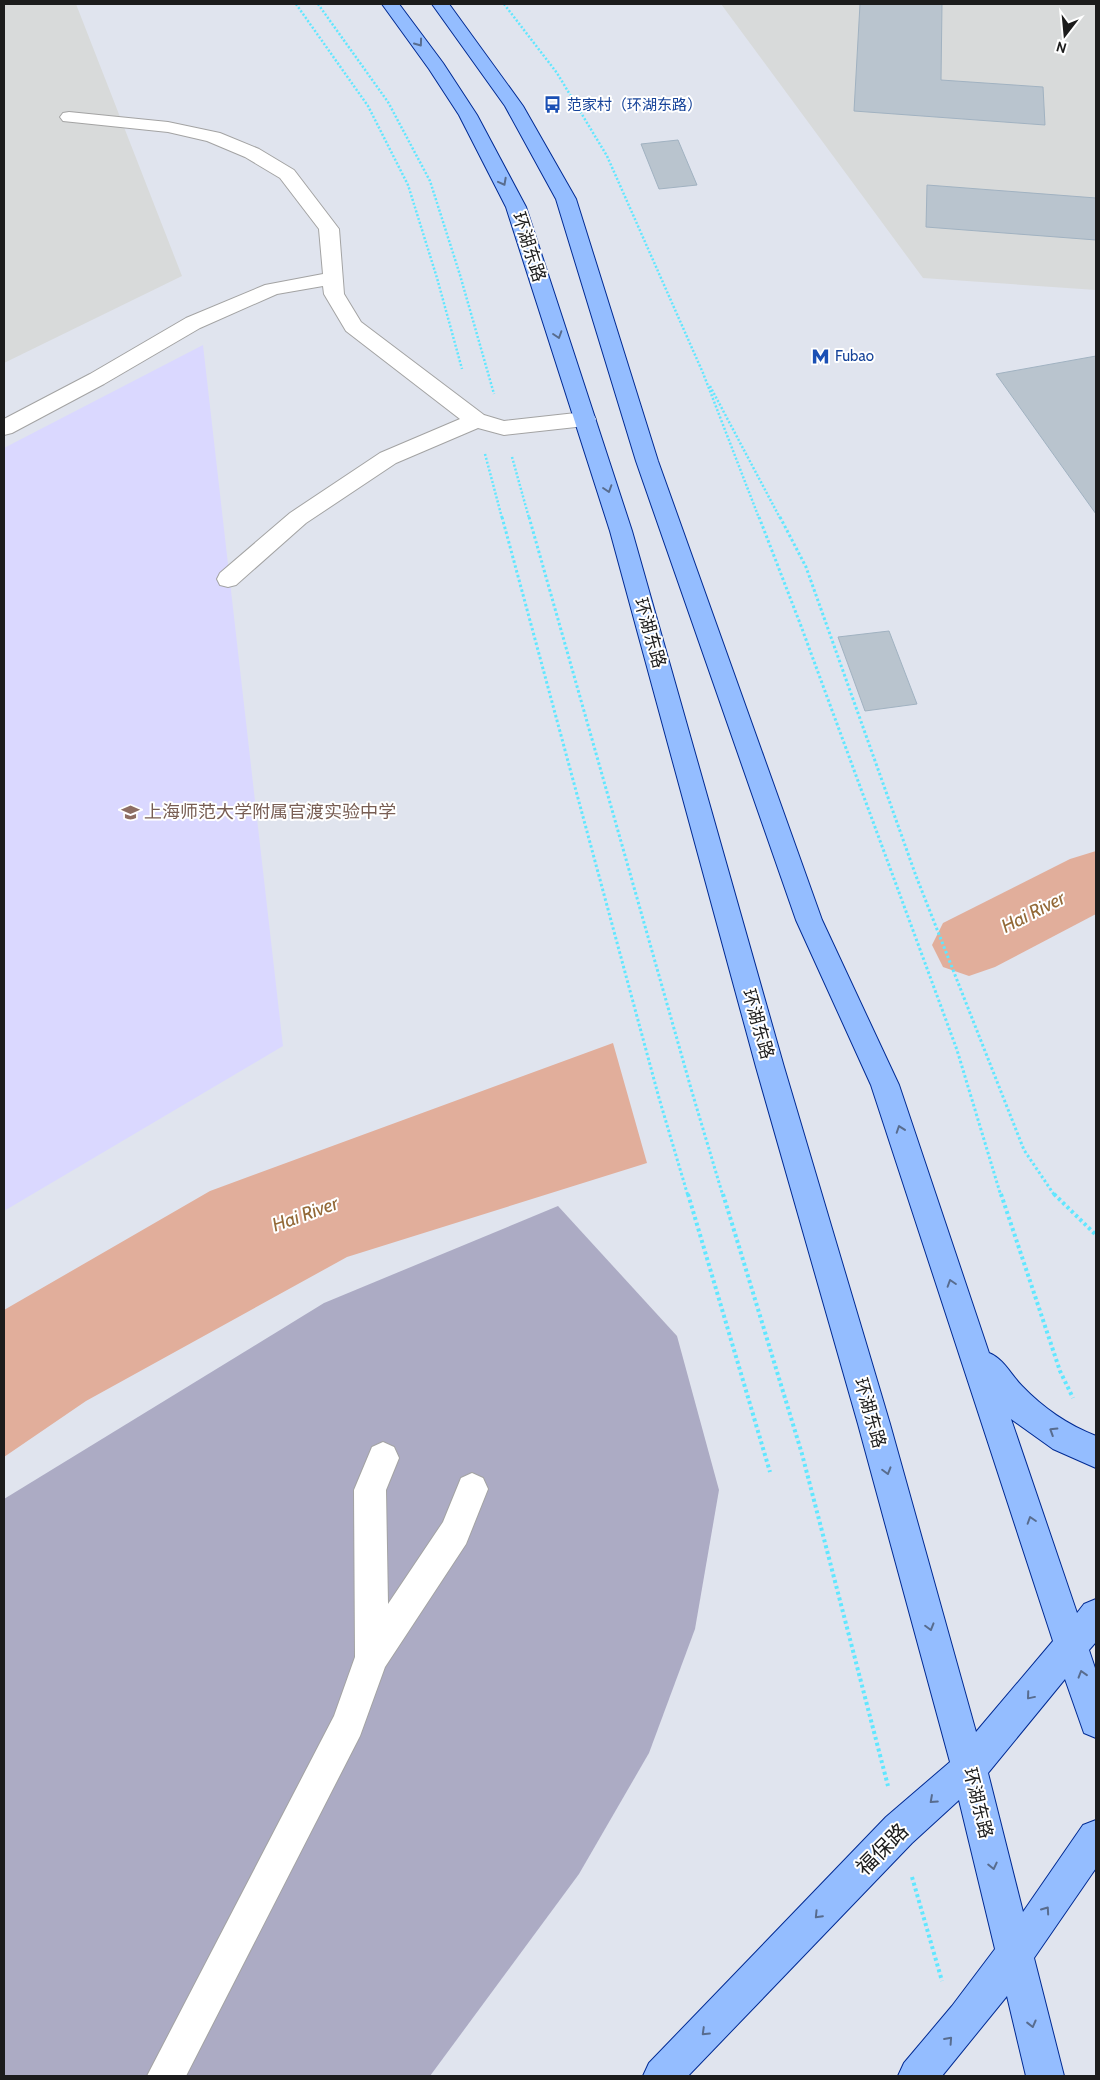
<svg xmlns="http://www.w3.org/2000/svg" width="1100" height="2080" viewBox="0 0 1100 2080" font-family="Cabin,'Noto Sans SC',sans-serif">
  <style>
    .residential { fill: #d8dada }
    .education { fill: #dad8ff }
    .construction { fill: #acabc4 }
    .water { fill: #e1ae9b }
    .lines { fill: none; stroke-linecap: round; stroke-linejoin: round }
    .river { fill: #e1ae9b; fill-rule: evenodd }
    .building { fill: #b9c4ce; stroke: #a1b2c1 }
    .minor-casing { stroke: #a3a3a3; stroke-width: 2 }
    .major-casing { stroke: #002a93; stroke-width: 2 }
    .path-far2 { stroke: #60e7ff; stroke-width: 2.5; stroke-dasharray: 2 2; stroke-linecap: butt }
    .path-far1 { stroke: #60e7ff; stroke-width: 3; stroke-dasharray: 2.5 2.5; stroke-linecap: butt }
    .path { stroke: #60e7ff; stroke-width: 4; stroke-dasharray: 3 3; stroke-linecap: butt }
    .minor { fill: #fff; fill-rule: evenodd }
    .major { fill: #94bdff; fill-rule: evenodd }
    .oneway { stroke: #586c8e }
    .labels { text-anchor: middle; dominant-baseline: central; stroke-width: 4; stroke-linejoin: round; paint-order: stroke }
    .far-transit-label { font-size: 15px; fill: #164399; stroke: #fff; text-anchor: start }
    .street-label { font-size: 18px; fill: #1c1c1c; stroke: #fff }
    .education-label { font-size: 18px; fill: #785e54; stroke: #fff; text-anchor: start }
    .water-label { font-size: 19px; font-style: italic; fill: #936937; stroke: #fff }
    .near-street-label { font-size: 21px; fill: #1c1c1c; stroke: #fff }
  </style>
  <rect width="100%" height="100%" fill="#e0e4ee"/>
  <!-- residential -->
  <path class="residential" d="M4 4H76L182 276 4 363Z
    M721 4H1096V290L923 278Z"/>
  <!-- education -->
  <path class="education" d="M203 345 283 1046 4 1211V448Z"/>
  <!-- construction -->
  <path class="construction" d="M558 1206 677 1336 719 1490 695 1629 649 1753 579 1874 430 2076H4V1499L324 1303Z"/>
  <!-- water -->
  <path class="water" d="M613 1043 647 1163 347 1257 86 1401 4 1457V1310L210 1191Z"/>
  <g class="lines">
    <!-- river -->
    <path class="river" d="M1096 851V914L995 967 969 976 943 967 932 945 943 923 1070 859Z"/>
  </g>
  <!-- building -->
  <path class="building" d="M860 4H942L941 80 1043 87 1045 125 854 111Z
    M678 140 697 185 659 189 641 144Z
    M927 185 1096 198V240L926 227Z
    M1096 356V514L996 374Z
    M889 631 917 704 865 711 838 637Z"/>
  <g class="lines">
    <defs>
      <path id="minor" d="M69 112 168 122 220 133 259 149 294 170 339 229 344 294 361 322 484 415 504 421 585 412 593 414 596 419 593 424 585 426 504 435 478 428 396 463 306 523 236 585 228 587 220 585 217 579 220 573 290 513 380 453 460 419 346 331 324 294 323 286 277 294 200 328 104 384 12 433 4 435V419L90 374 186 318 265 285 323 274 319 229 280 178 245 157 207 141 168 132 63 121 60 117 63 113Z
        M383 1442 394 1447 399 1458 386 1490 388 1604 443 1522 461 1478 472 1473 483 1478 488 1489 466 1544 385 1667 360 1736 186 2076H147L334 1716 355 1657 354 1490 372 1447Z"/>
      <path id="major" d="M382 4H399L443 63 477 115 526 207 632 531 784 1067 890 1424 976 1732 1053 1641 871 1085 796 920 636 461 556 199 505 106 432 4H449L523 106 576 199 658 461 822 920 899 1085 989 1353C1004 1359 1011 1375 1022 1386 1043 1408 1068 1425 1096 1436V1468L1053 1449 1011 1419 1077 1613 1084 1604 1096 1599V1642L1089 1650 1096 1671V1738L1084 1733 1065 1679 988 1773 1023 1912 1083 1825 1096 1820V1868L1034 1958 1064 2076H1026L1007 1996 942 2076H898L904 2063 952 2006 995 1949 959 1800 912 1843 688 2076H643L649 2063 886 1817 950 1762 858 1424 756 1067 610 531 506 207 459 115 429 69Z"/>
    </defs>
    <!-- minor casing -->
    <use href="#minor" class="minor-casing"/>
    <!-- major casing -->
    <use href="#major" class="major-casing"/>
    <!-- path-far2 -->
    <path class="path-far2" d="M296 4 368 106 408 185 437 278 462 369
      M318 4 388 102 430 181 460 275 494 394
      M504 4 557 73 607 156 703 373 759 518
      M710 386 780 518
      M485 454 502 518
      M512 457 529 518"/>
    <!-- path-far1 -->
    <path class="path-far1" d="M502 517 659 1098 688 1196
      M529 517 692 1092 723 1196
      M759 517 801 626 957 1050 1001 1196
      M780 517 806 567 916 876 1024 1150 1055 1196"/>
    <!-- path -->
    <path class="path" d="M688 1194 770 1472
      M723 1194 802 1454 888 1786
      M1001 1194 1060 1371 1073 1398
      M1054 1194 1096 1235
      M912 1877 942 1981"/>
    <!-- minor -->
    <use href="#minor" class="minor"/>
    <!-- major -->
    <use href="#major" class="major"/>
  </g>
  <!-- one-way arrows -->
  <defs><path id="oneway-chevron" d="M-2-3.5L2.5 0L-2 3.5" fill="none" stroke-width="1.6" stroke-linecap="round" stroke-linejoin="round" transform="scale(1.25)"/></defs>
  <g class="oneway">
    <use href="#oneway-chevron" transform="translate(419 43) rotate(54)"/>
    <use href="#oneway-chevron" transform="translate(503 182) rotate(62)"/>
    <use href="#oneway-chevron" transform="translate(558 335) rotate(72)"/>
    <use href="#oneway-chevron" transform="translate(608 489) rotate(72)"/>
    <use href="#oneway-chevron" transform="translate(900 1129) rotate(-109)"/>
    <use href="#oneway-chevron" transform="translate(951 1283) rotate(-108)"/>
    <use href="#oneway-chevron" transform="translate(1053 1431) rotate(-148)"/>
    <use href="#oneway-chevron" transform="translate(887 1471) rotate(74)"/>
    <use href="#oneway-chevron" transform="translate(1031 1520) rotate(-108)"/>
    <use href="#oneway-chevron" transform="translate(930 1627) rotate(74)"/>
    <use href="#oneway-chevron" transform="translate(1082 1674) rotate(-107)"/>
    <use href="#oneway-chevron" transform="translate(1030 1696) rotate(130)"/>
    <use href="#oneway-chevron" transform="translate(933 1800) rotate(138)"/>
    <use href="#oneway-chevron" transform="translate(993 1866) rotate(77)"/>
    <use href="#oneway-chevron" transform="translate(1046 1910) rotate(-55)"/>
    <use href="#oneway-chevron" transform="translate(818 1915) rotate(134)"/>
    <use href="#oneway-chevron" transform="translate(1032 2024) rotate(76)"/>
    <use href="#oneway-chevron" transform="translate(705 2032) rotate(136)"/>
    <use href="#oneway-chevron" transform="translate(949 2040) rotate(-48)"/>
  </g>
  <!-- icons -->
  <defs>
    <symbol id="bus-bare" viewBox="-9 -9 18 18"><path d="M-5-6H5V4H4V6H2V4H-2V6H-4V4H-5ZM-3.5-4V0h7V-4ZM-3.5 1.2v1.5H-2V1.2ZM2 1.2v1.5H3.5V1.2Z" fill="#1a4fb4" stroke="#fff" stroke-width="2.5" paint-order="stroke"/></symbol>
    <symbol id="metro-bare" viewBox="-9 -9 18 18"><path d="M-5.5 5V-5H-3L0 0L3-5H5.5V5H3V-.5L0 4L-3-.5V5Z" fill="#1a4fb4" stroke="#fff" stroke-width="2.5" paint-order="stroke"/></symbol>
    <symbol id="school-bare" viewBox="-9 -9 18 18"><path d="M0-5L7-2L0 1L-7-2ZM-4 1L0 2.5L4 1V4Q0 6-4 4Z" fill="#8d6e63" stroke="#fff" stroke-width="2.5" paint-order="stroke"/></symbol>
  </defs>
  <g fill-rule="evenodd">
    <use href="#bus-bare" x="540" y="92" width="25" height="25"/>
    <use href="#metro-bare" x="808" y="344" width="25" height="25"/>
    <use href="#school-bare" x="118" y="800" width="25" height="25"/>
  </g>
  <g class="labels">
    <!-- far-transit labels -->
    <g class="far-transit-label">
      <text x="567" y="105">范家村（环湖东路）</text>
      <text x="835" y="356">Fubao</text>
    </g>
    <!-- street labels -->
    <g class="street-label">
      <text transform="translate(529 247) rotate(72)">环湖东路</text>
      <text transform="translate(650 633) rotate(74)">环湖东路</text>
      <text transform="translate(758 1024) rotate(74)">环湖东路</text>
      <text transform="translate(870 1413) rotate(74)">环湖东路</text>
      <text transform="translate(978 1803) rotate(76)">环湖东路</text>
    </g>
    <!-- education labels -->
    <g class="education-label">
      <text x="144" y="812">上海师范大学附属官渡实验中学</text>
    </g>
    <!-- water labels -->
    <g class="water-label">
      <text transform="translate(1033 912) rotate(-27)">Hai River</text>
      <text transform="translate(305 1214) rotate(-20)">Hai River</text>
    </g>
    <!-- near-street labels -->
    <g class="near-street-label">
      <text transform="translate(882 1849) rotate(-45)">福保路</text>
    </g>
  </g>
  <!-- border -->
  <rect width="1100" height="2080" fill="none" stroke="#1c1c1c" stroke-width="10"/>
  <!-- north arrow -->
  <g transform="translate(1065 35) rotate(196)" stroke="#ffffff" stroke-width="4" paint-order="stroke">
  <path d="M0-4L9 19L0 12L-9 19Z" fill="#1c1c1c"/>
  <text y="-8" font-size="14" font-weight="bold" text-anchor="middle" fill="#1c1c1c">N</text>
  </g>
</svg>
